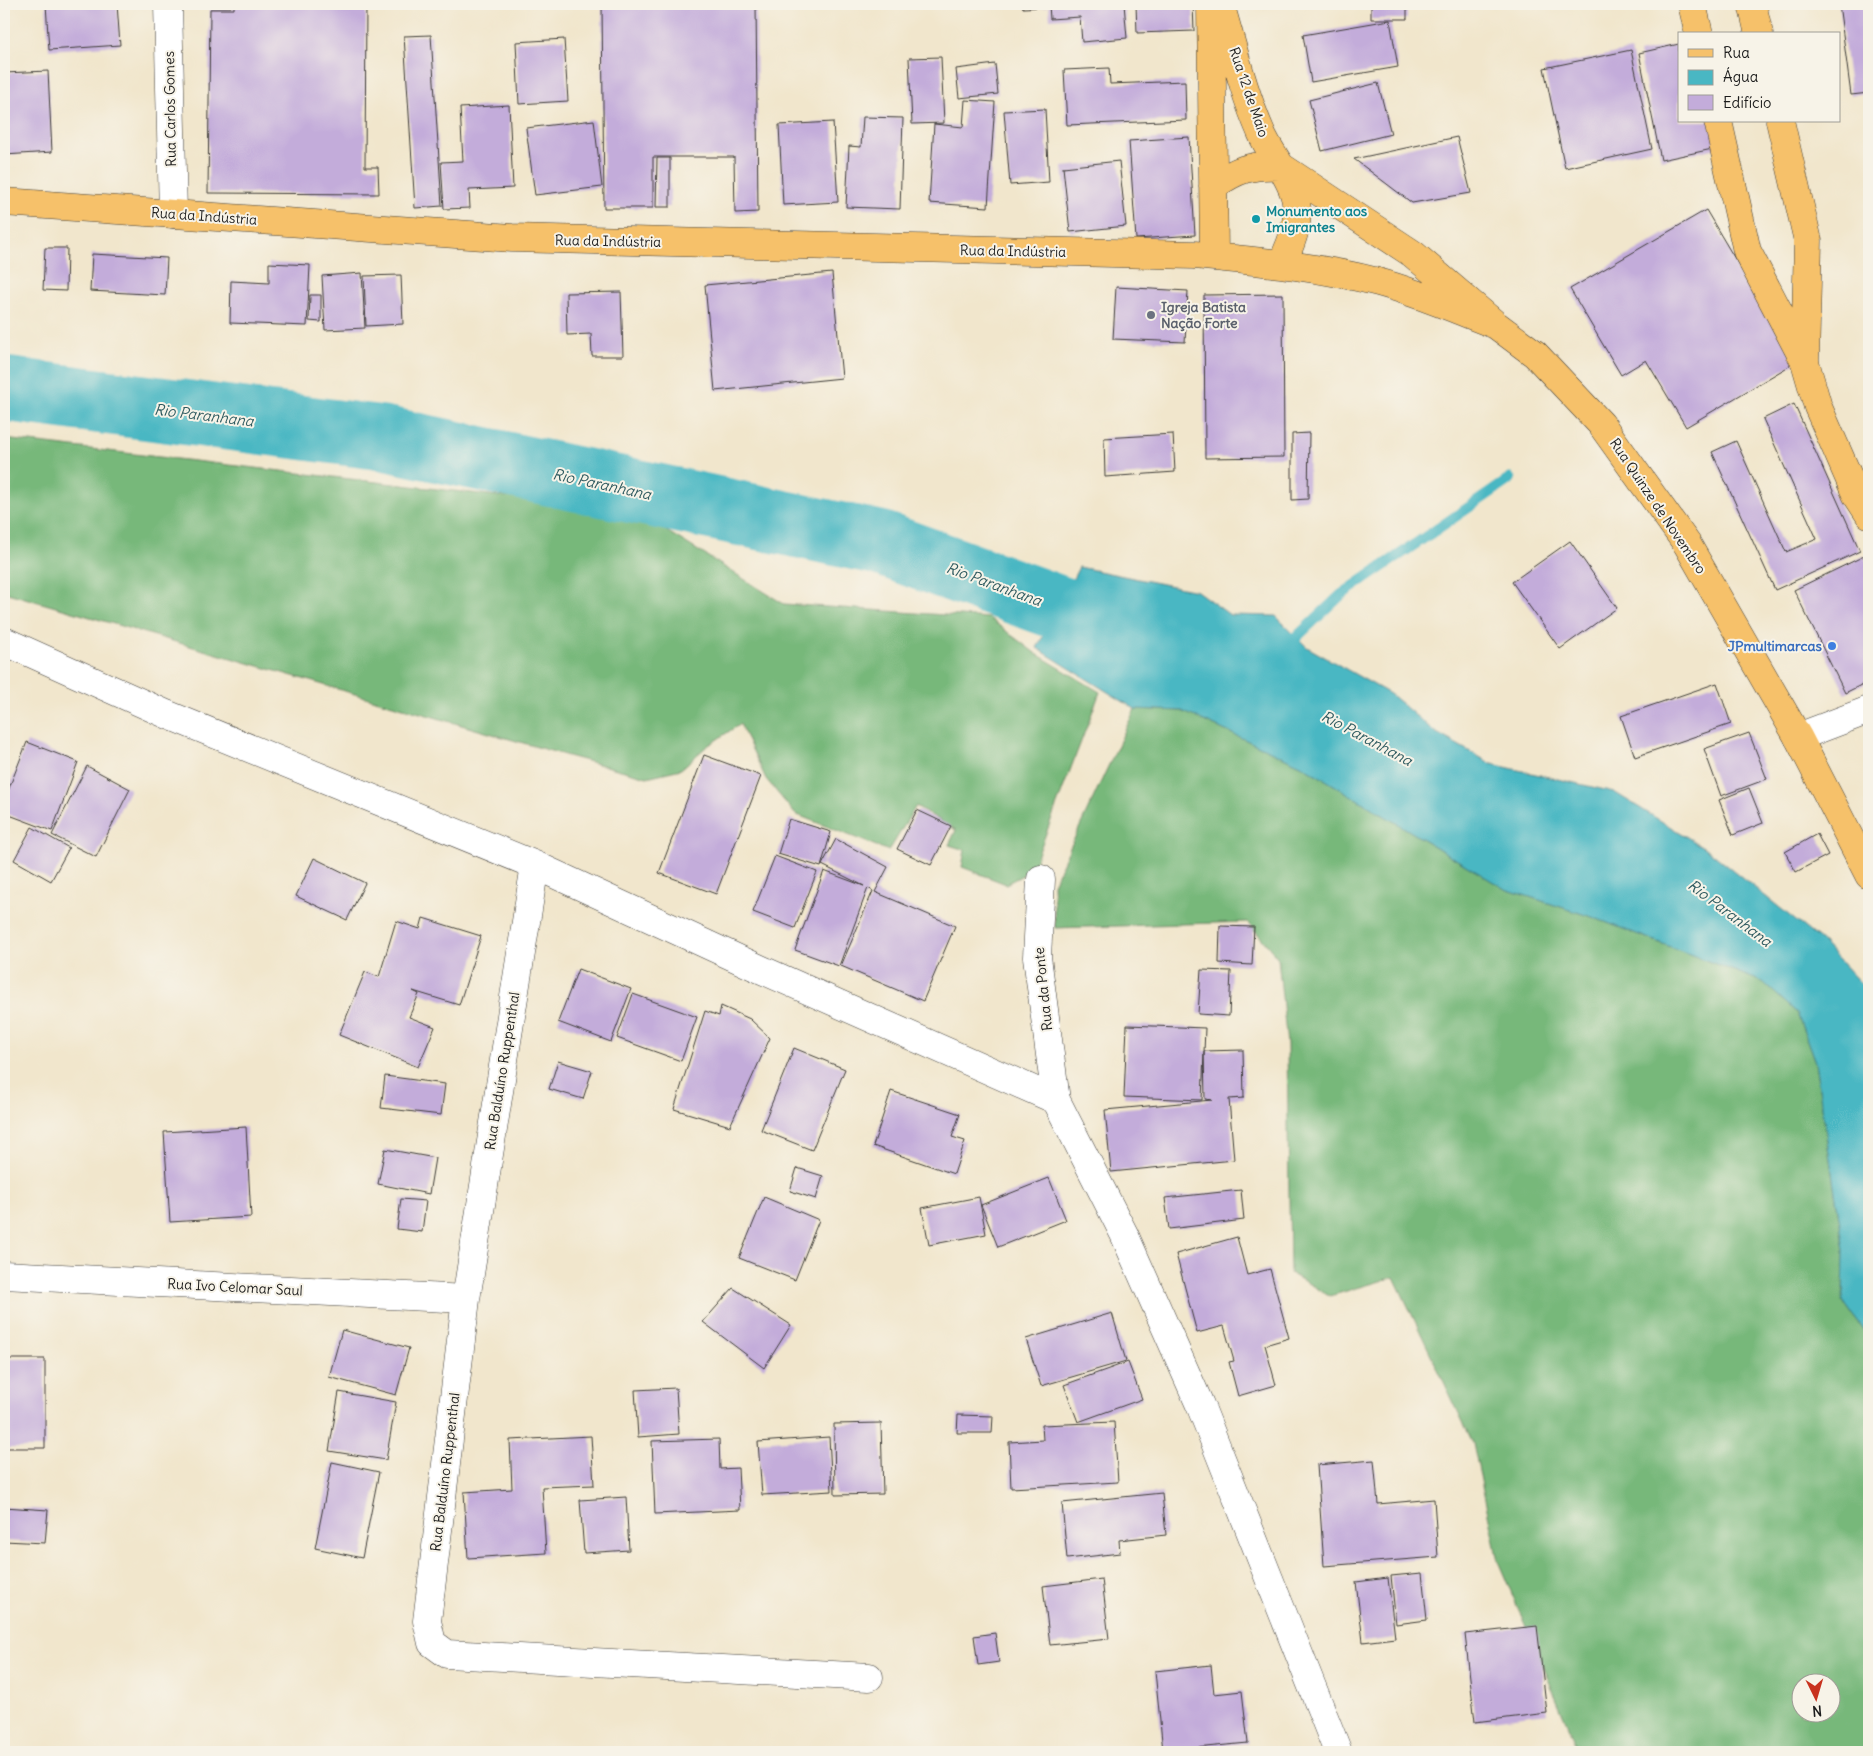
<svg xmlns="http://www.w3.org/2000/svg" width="1873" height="1756" viewBox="0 0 1873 1756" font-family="Delius,sans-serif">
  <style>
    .forest { fill: #77b87a; stroke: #4a6a4b; fill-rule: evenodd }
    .water { fill: #49b7c3; stroke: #326a70 }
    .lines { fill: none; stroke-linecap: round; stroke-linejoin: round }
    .stream { stroke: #49b7c3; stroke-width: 11 }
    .river { stroke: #49b7c3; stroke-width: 65 }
    .building { fill: #c3acda }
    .minor-casing { stroke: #3c3a36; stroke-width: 29 }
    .major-casing { stroke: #3c3a36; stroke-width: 29 }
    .minor { stroke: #fff; stroke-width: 28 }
    .major { stroke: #f6c16b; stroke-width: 28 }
    .culture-dot { fill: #0f9aa8; stroke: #f7f3e8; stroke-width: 2 }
    .worship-dot { fill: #6b7280; stroke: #f7f3e8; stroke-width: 2 }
    .shop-dot { fill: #3f7fe0; stroke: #f7f3e8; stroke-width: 2 }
    .labels { text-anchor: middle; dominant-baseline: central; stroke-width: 4; stroke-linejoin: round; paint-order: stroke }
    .street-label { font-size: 14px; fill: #1c1c1c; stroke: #f7f3e8 }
    .culture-label { font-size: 14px; font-weight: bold; fill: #0d838f; stroke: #f7f3e8; text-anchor: start }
    .worship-label { font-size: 14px; font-weight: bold; fill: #5b616d; stroke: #f7f3e8; text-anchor: start }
    .shop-label { font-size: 14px; font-weight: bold; fill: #366cbe; stroke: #f7f3e8; text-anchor: end }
    .water-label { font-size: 15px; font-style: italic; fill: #2e5a5f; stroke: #f7f3e8 }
  </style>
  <rect width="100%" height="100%" fill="#f7f3e8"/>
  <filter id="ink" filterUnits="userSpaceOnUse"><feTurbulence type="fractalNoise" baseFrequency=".02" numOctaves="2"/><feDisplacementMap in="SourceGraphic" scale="10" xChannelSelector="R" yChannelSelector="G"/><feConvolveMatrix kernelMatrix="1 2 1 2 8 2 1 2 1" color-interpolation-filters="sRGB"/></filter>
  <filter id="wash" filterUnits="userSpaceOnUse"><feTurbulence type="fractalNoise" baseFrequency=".0096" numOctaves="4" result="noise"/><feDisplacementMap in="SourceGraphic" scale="20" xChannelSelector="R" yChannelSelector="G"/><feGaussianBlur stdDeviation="1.12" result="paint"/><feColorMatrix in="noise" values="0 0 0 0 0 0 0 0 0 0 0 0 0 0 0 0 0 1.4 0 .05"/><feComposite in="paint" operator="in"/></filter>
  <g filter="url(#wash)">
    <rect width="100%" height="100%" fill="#f1e6cc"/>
    <!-- forest -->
    <path class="forest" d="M4 439 636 512 784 604 989 618 1035 653 1100 692 1032 870 1006 884 962 867 965 850 949 845 956 830 916 806 889 851 795 814 766 779 740 724 706 747 681 769 647 777 568 756 4 592Z
      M1135 709 1182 711 1301 765 1505 889 1592 917 1763 982 1797 1013 1815 1062 1844 1250 1843 1301 1869 1338V1752H1579L1498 1561 1473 1443 1394 1277 1330 1296 1290 1273 1287 1044 1278 958 1248 922 1055 928 1053 884ZM1800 1684H1830V1714H1800Z"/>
    <!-- water -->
    <path class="water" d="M1079 567 1197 591 1230 615 1276 616 1307 647 1390 694 1435 732 1492 764 1614 792 1708 850 1821 941 1869 992V1338L1843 1301 1844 1250 1815 1062 1797 1013 1763 982 1592 917 1505 889 1301 765 1182 711 1135 709 1037 648Z"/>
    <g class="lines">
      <!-- stream -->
      <path class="stream" d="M1286 647 1341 595 1510 479"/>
      <!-- river -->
      <path class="river" d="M4 389 383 438 880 543 1142 638"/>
    </g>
    <g id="blocks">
      <!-- building -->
      <path class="building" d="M46 4H117L120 45 49 50Z
        M198 4H231V7H198Z
        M234 4H366L365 167H378L379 194 208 193 210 9H234Z
        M602 4H756L758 212 735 213 734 157H653V208H604Z
        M1022 4H1046V7L1023 8Z
        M1049 4H1124L1127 38 1082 42 1080 17 1050 19Z
        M1136 4H1193L1194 31 1137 33Z
        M1371 4H1407V19H1371Z
        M1839 4H1869V93L1851 95Z
        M1390 20 1398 67 1311 82 1303 35Z
        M431 35 442 206 415 208 404 36Z
        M564 39 568 101 519 104 516 42Z
        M1679 44V121H1711L1717 148 1661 160 1639 53Z
        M1631 50 1652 149 1565 168 1544 68Z
        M941 57 944 123 912 124 909 58Z
        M995 64 998 94 959 98 956 69Z
        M1109 68 1110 84 1185 81 1186 120 1067 125 1064 70Z
        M48 71 52 152 4 155V73Z
        M1378 83 1391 134 1322 151 1309 100Z
        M965 100 995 102 988 207 929 203 934 124 963 127Z
        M509 105 513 188 469 190 470 208 444 209 441 162 463 161 460 108Z
        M1045 109 1049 182 1010 185 1004 111Z
        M863 117 903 118 900 209 846 207 849 146 861 147Z
        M594 120 602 187 535 195 526 128Z
        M833 122 838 202 783 205 779 125Z
        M1189 137 1195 235 1136 239 1129 141Z
        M1457 137 1471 193 1412 203 1354 159Z
        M657 158H670V207H656Z
        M1119 161 1126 226 1070 232 1063 167Z
        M1706 210 1796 362 1686 427 1646 360 1621 375 1570 289Z
        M45 248H67L66 291 43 290Z
        M92 254 167 258 165 295 90 291Z
        M269 263 310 265 307 326 230 323 231 281 269 283Z
        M362 273 365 328 325 330 322 276Z
        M832 273 842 378 715 391 705 285Z
        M401 275 403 324 366 326 364 276Z
        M1116 287 1188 291 1185 342 1113 339Z
        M621 292 623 356H592L591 334 567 335 566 293Z
        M1283 294 1284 457 1205 458 1204 295Z
        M310 295H321V322L309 321Z
        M1794 404 1860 551 1775 590 1712 452 1736 441 1786 552 1817 539 1763 419Z
        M1309 433 1308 499 1292 500V434Z
        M1173 434 1175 472 1105 477 1104 438Z
        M1570 541 1617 608 1560 649 1512 582Z
        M1864 556 1869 566V681L1845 693 1794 590Z
        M1717 683 1731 724 1635 757 1621 716Z
        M1749 733 1767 779 1721 796 1704 749Z
        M27 742 78 762 52 831 4 813V801Z
        M704 755 761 776 716 894 659 873Z
        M87 766 130 789 96 857 52 835Z
        M1749 788 1763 823 1733 835 1719 800Z
        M917 810 951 826 931 865 897 849Z
        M789 819 831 832 821 867 778 854Z
        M32 827 69 848 51 881 14 860Z
        M1817 834 1828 855 1796 872 1785 852Z
        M836 839 888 867 875 892 955 926 923 1001 841 966 873 891 868 888 839 966 795 950 824 871 864 886 822 865Z
        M775 856 817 872 795 928 753 912Z
        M314 858 365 883 347 920 296 896Z
        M423 918 481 936 459 1005 413 991 419 994 409 1017 435 1027 418 1067 339 1035 365 972 379 977 396 921 420 929Z
        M1220 926 1254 927 1252 965 1219 963Z
        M578 969 631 989 611 1042 558 1022Z
        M1201 970 1231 971 1229 1016 1198 1014Z
        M633 994 697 1017 681 1061 617 1038Z
        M721 1006 750 1019 770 1038 730 1126 674 1109 705 1011 719 1016Z
        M1127 1025 1205 1028 1202 1100 1124 1097Z
        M794 1048 845 1069 812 1150 761 1130Z
        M1243 1050 1244 1098 1229 1099 1234 1160 1111 1172 1105 1110 1212 1100 1205 1099 1204 1051Z
        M558 1061 592 1071 583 1099 549 1089Z
        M385 1076 445 1084 441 1115 381 1108Z
        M891 1091 960 1114 952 1137 965 1141 954 1174 873 1146Z
        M246 1127 251 1217 170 1222 164 1132Z
        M385 1149 435 1158 429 1194 378 1184Z
        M797 1168 823 1176 816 1199 790 1191Z
        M1049 1178 1066 1220 998 1247 981 1205Z
        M1241 1190 1244 1220 1169 1229 1165 1198Z
        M764 1197 819 1220 795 1280 739 1258Z
        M979 1197 986 1234 929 1245 922 1208Z
        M401 1199 426 1201 422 1232 397 1229Z
        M1237 1237 1247 1275 1270 1269 1289 1338 1265 1345 1276 1385 1238 1396 1229 1362 1234 1361 1224 1326 1197 1333 1176 1254Z
        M733 1288 791 1325 764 1368 703 1322Z
        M1112 1313 1126 1361 1041 1386 1026 1339Z
        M342 1330 409 1348 396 1395 329 1377Z
        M4 1359H45V1448H4Z
        M1128 1362 1142 1399 1078 1422 1064 1385Z
        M676 1388 679 1434 638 1437 635 1390Z
        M339 1392 396 1402 386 1460 329 1451Z
        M958 1415 993 1416 992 1433H957Z
        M1114 1422 1118 1482 1011 1488 1009 1442 1043 1440 1042 1425Z
        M881 1423 883 1494 835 1495 834 1424Z
        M591 1436 594 1485 542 1487 546 1553 468 1558 464 1492 512 1489 510 1440Z
        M829 1437 832 1491 762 1495 758 1442Z
        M719 1439 720 1469 738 1468 740 1510 655 1514 652 1441Z
        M1374 1460 1378 1504 1434 1499 1438 1557 1324 1566 1317 1465Z
        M332 1462 379 1472 362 1558 315 1548Z
        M1162 1493 1166 1535 1119 1540 1120 1553 1067 1559 1062 1503Z
        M626 1497 629 1550 584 1553 580 1500Z
        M4 1507 48 1510 45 1543 4 1541Z
        M1422 1573 1427 1620 1396 1624 1391 1576Z
        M1388 1578 1395 1638 1363 1642 1356 1582Z
        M1102 1579 1109 1639 1050 1645 1043 1586Z
        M1537 1626 1547 1713 1475 1722 1465 1634Z
        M995 1633 999 1662 978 1665 974 1636Z
        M1211 1665 1214 1694 1242 1691 1248 1743 1163 1751 1155 1671Z"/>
    </g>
  </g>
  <g filter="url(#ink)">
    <use href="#blocks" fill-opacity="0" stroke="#3c3a36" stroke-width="1"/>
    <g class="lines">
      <defs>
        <path id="minor" d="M168 4 173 214
          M4 641 166 714 535 865 760 969 1056 1100
          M1798 737 1869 710
          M535 865 466 1299 427 1621 432 1643 447 1654 869 1677
          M1041 879 1037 957 1056 1100 1124 1234 1200 1405 1338 1752
          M4 1275 466 1299"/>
        <path id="major" d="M1211 4 1214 257
          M1220 4C1233 47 1243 91 1261 132 1270 154 1289 173 1295 197 1301 220 1292 242 1282 263
          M1692 4 1699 34
          M1752 4 1759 34
          M1718 121 1747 251 1805 362 1818 407 1856 494 1869 514
          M1780 121 1808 241 1805 361
          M1213 186C1236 170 1251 164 1280 166L1413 254 1496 325 1535 354 1601 424 1687 544 1798 737 1869 875
          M4 202 512 238 1194 255C1256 261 1318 266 1378 282 1419 293 1457 310 1496 325"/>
      </defs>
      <!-- minor casing -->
      <use href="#minor" class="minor-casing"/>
      <!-- major casing -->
      <use href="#major" class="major-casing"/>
      <!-- minor -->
      <use href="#minor" class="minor"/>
      <!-- major -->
      <use href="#major" class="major"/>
    </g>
  </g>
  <!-- markers -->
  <circle class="culture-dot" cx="1256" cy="219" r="5"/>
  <circle class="worship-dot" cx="1151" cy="315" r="5"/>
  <circle class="shop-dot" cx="1832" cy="646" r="5"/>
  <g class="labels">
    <!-- street labels -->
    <g class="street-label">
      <text transform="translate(1249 92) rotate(71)">Rua 12 de Maio</text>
      <text transform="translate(170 109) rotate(-91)">Rua Carlos Gomes</text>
      <text transform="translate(204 216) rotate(4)">Rua da Indústria</text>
      <text transform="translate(608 241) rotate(1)">Rua da Indústria</text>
      <text transform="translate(1013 251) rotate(1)">Rua da Indústria</text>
      <text transform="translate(1658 506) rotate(56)">Rua Quinze de Novembro</text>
      <text transform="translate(1043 989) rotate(-96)">Rua da Ponte</text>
      <text transform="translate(502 1071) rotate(-81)">Rua Balduíno Ruppenthal</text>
      <text transform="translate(235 1287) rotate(3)">Rua Ivo Celomar Saul</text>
      <text transform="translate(445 1472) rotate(-83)">Rua Balduíno Ruppenthal</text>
    </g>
    <!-- culture labels -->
    <g class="culture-label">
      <text x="1266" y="211">Monumento aos<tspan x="1266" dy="16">Imigrantes</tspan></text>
    </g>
    <!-- worship labels -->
    <g class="worship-label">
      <text x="1161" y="307">Igreja Batista<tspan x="1161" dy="16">Nação Forte</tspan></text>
    </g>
    <!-- shop labels -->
    <g class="shop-label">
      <text x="1822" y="646">JPmultimarcas</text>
    </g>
    <!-- water labels -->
    <g class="water-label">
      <text transform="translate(204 415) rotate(7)">Rio Paranhana</text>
      <text transform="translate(602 484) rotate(12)">Rio Paranhana</text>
      <text transform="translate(994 584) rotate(20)">Rio Paranhana</text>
      <text transform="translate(1367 738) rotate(28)">Rio Paranhana</text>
      <text transform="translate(1730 913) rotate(37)">Rio Paranhana</text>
    </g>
  </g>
  <!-- margin -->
  <rect width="1873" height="1756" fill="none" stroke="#f7f3e8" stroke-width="20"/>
  <!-- legend -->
  <rect x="1678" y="32" width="162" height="90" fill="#f7f3e8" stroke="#9f9d96"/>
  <rect x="1688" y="49" width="25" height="8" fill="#f6c16b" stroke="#9f9d96"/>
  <text x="1723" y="58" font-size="15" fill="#1c1c1c">Rua</text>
  <rect x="1688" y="70" width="25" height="15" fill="#49b7c3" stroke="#9f9d96"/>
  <text x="1723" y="82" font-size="15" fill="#1c1c1c">Água</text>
  <rect x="1688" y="95" width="25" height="15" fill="#c3acda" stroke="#9f9d96"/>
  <text x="1723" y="108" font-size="15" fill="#1c1c1c">Edifício</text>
  <!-- north arrow -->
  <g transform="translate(1816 1698) rotate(175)"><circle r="24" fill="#f7f3e8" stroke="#9f9d96"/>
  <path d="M0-4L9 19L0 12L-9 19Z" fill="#c8321e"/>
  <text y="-8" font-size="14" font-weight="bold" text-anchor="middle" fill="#1c1c1c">N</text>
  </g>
</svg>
